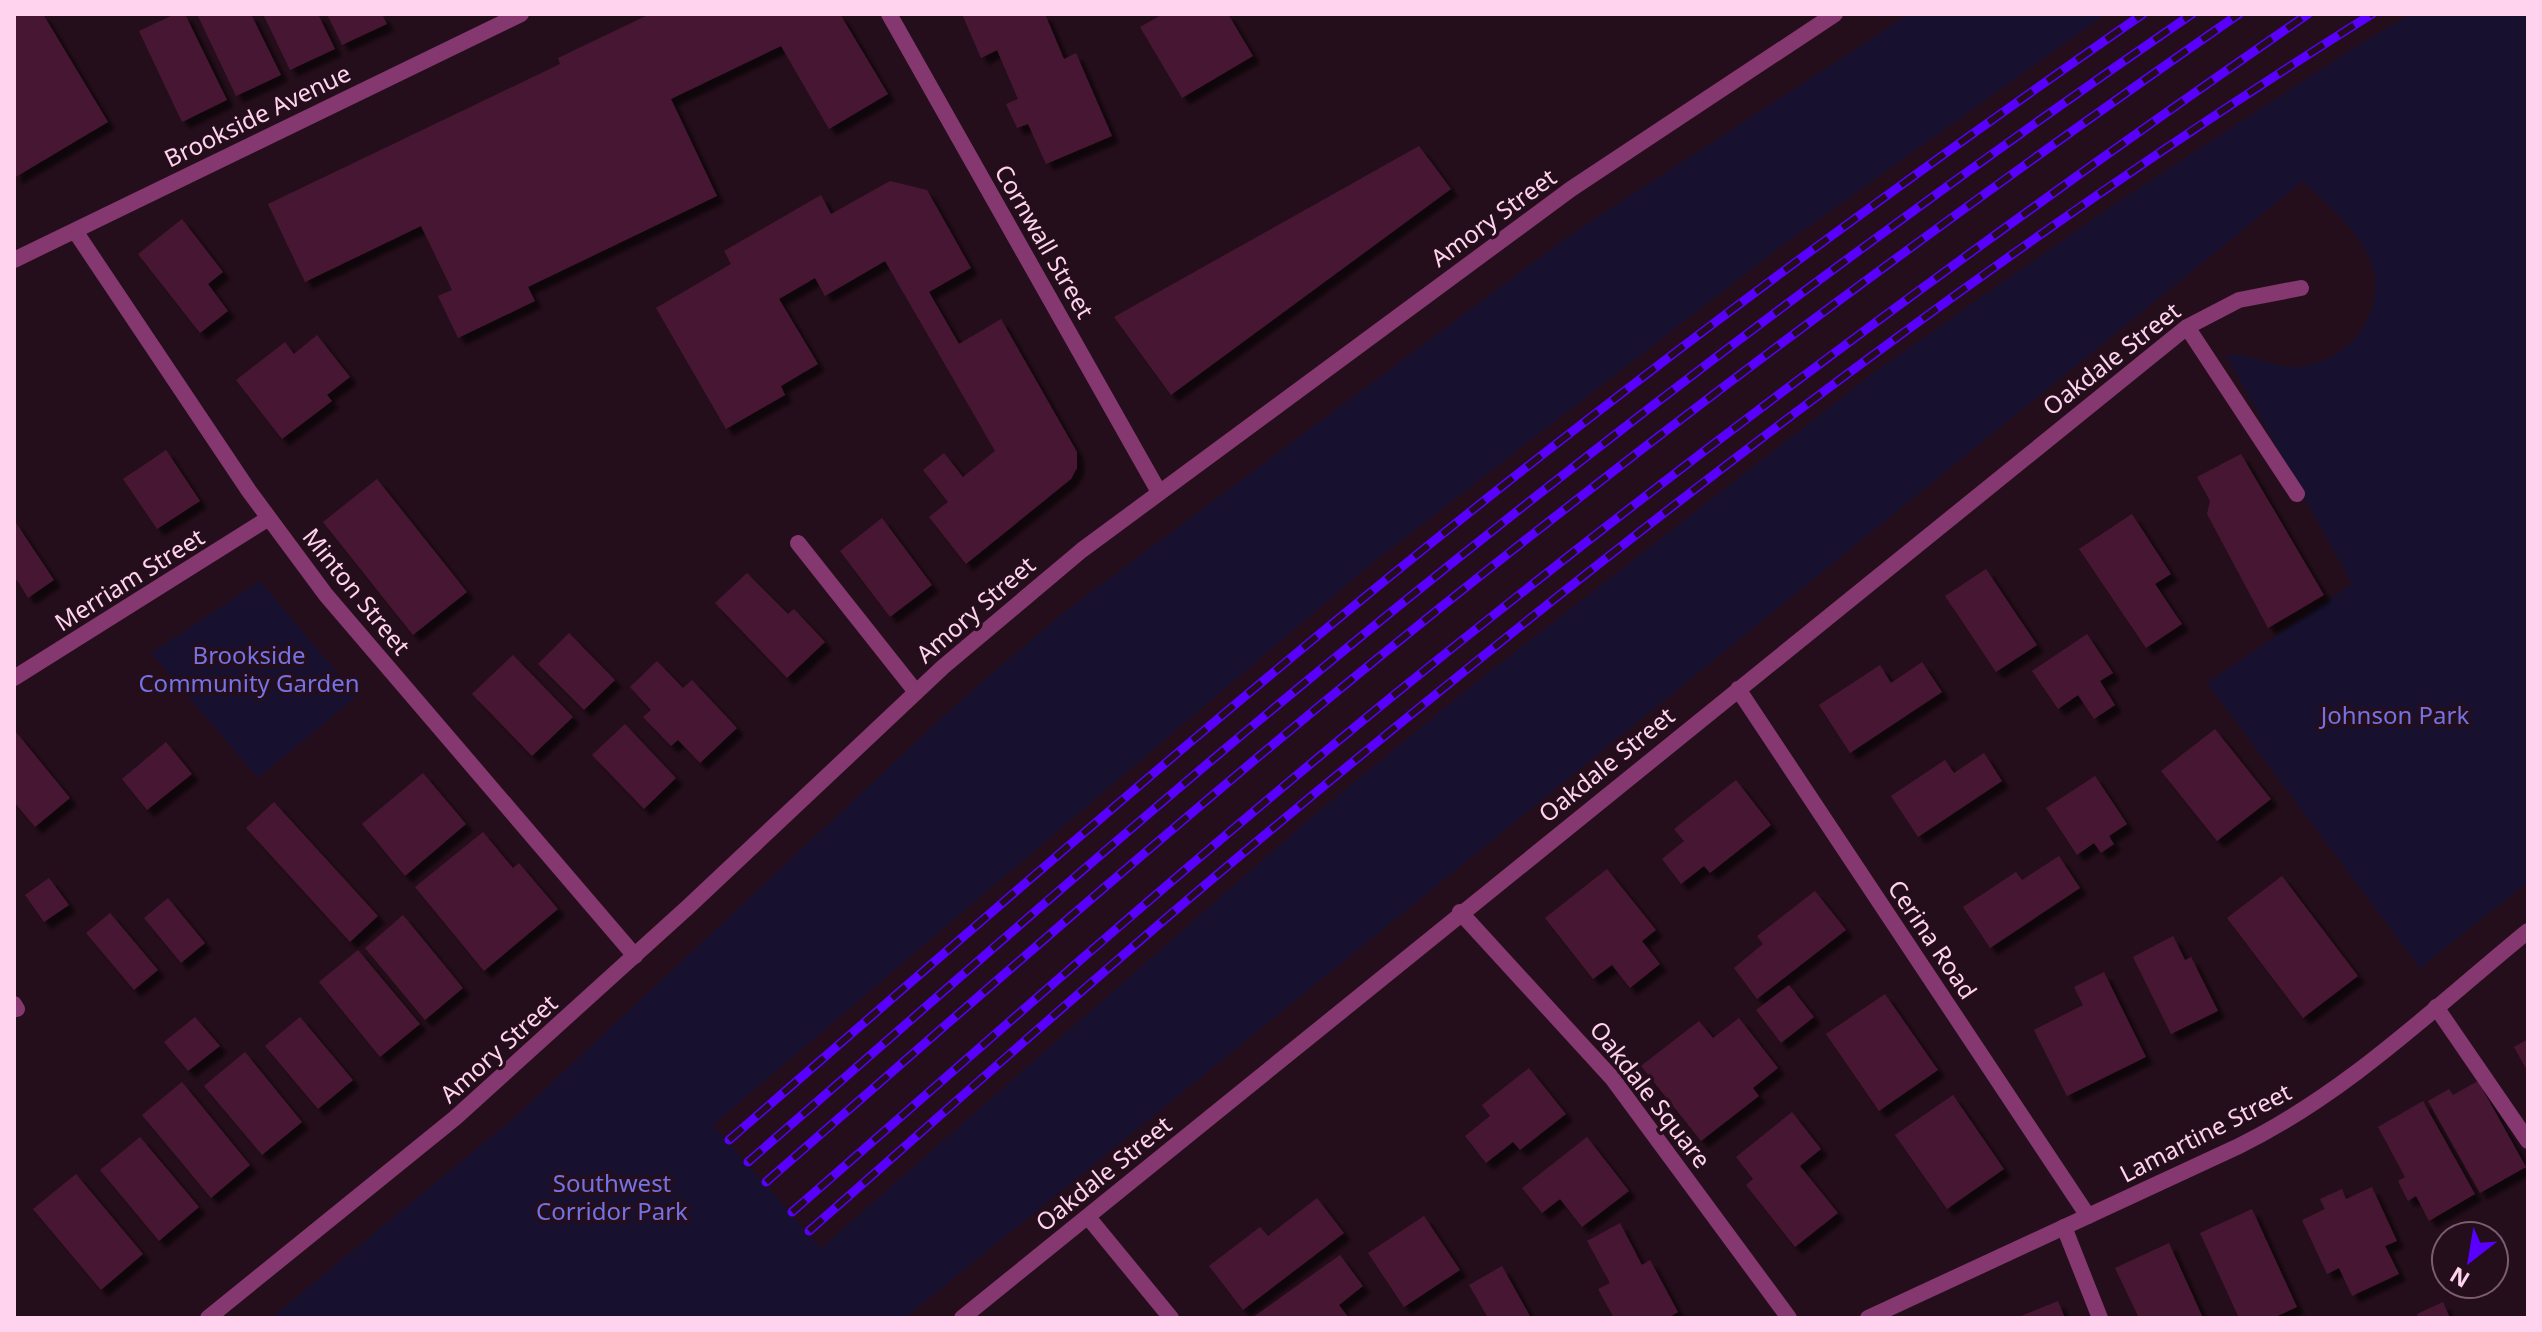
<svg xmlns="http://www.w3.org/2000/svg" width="2542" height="1332" viewBox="0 0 2542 1332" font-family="'Noto Sans',sans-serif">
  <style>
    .green { fill: #17112f }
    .building { fill: #461932; filter: url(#shadow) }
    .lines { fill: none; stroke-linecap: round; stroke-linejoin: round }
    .service { stroke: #85386f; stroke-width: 16 }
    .minor { stroke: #85386f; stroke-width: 16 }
    .tertiary { stroke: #85386f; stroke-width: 16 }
    .rail-casing { stroke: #5900fd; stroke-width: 9 }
    .rail { stroke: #250e1b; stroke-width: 6; stroke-dasharray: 18; stroke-linecap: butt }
    .labels { text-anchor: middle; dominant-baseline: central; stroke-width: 7; stroke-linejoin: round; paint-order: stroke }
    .street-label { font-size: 24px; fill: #ffd2ee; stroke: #250e1b }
    .park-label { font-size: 24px; fill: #7373e6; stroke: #250e1b }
  </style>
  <defs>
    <filter id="shadow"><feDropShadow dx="7" dy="7" stdDeviation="2" flood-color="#0009"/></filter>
  </defs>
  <rect width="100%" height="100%" fill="#250e1b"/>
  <!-- green -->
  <path class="green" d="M1909 14H2106L1775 251 1370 565 713 1125 821 1248 1308 820 1475 683 1876 371 2113 205 2355 47 2411 14H2528V882L2420 968 2207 683 2352 584 2226 355C2253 351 2276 372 2304 366 2328 362 2352 347 2364 326 2400 264 2344 221 2303 181L905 1318H271L514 1118 963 698 1063 613 1570 235Z
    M260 581 357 696 258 778 151 653Z"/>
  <!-- building -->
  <path class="building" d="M14 14H43L108 122 14 178Z
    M175 14H185L227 100 182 122 139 31Z
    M197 14H251L281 75 236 96Z
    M263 14H318L335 49 290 70Z
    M327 14H382L387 24 342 45Z
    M650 14H840L888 94 829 129 781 46 671 99 717 196 528 287 535 301 458 338 438 296 452 290 421 226 305 282 268 204 560 64 558 58Z
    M962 14H1045L1064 59 1076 53 1112 136 1046 164 1028 124 1017 128 1006 104 1018 99 997 50 981 58Z
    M1163 14H1228L1253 56 1182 98 1140 27Z
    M1419 146 1451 189 1171 395 1114 317Z
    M890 181 927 190 971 268 929 292 959 344 1001 319 1077 452V468L1071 479 966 564 929 517 948 502 923 470 944 453 963 477 995 451 885 261 825 296 815 278 779 299 818 364 781 386 785 395 726 429 656 308 731 264 724 251 821 195 831 214Z
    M182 219 223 272 208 284 228 311 200 333 138 254Z
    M317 335 350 377 327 395 332 401 282 439 236 380 285 342 294 354Z
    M166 450 200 501 157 529 123 479Z
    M2241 454 2324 595 2268 628 2207 514 2210 501 2197 477Z
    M377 479 467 592 413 635 323 522Z
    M2132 514 2171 574 2155 584 2182 624 2146 648 2079 549Z
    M882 518 932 585 890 617 840 551Z
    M14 520 54 580 28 598 17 580 14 582Z
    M1986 569 2037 645 1996 672 1945 596Z
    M747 573 788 614 794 609 825 642 787 678 715 603Z
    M569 633 615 680 584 710 538 664Z
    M2087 634 2113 673 2100 681 2115 705 2094 719 2078 695 2058 709 2032 671Z
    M513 655 573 717 532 756 472 694Z
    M657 661 683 688 692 680 737 728 700 763 678 740 671 746 643 717 651 710 630 687Z
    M1922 662 1942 692 1850 753 1819 705 1880 665 1891 683Z
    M625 724 676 778 644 809 592 755Z
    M2215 729 2271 799 2217 841 2161 771Z
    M16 732 70 798 35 827 14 802Z
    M166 742 192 774 147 810 122 779Z
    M1984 753 2002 781 1918 837 1891 796 1945 760 1954 773Z
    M423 773 466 824 405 876 362 824Z
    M2095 776 2127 824 2109 836 2114 844 2101 853 2094 843 2077 855 2046 808Z
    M1736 780 1771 825 1710 873 1704 866 1681 884 1662 859 1684 841 1674 829Z
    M274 802 378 916 350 942 246 828Z
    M483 832 513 868 519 863 558 909 484 971 415 887Z
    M2059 856 2080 888 1990 948 1963 907 2016 872 2022 880Z
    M1607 869 1656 930 1642 941 1660 964 1630 988 1612 965 1593 979 1545 918Z
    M2282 876 2358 976 2303 1018 2227 918Z
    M49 878 69 905 44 922 25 895Z
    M1815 891 1846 930 1757 999 1734 968 1763 944 1757 936Z
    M168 898 205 943 181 963 144 918Z
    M110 913 158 970 134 990 86 933Z
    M403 915 463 988 425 1020 365 948Z
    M2173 936 2185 960 2191 957 2218 1011 2171 1034 2133 957Z
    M358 950 420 1024 380 1057 319 982Z
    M2104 972 2146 1057 2067 1096 2034 1030 2083 1005 2074 987Z
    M1789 985 1814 1017 1781 1043 1756 1010Z
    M1885 994 1938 1070 1879 1111 1826 1034Z
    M195 1017 220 1046 188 1071 164 1042Z
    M300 1017 353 1080 318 1109 265 1046Z
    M1739 1018 1778 1068 1753 1088 1759 1096 1701 1141 1641 1066 1699 1021 1713 1038Z
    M2528 1039V1072L2514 1047Z
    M245 1052 302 1122 262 1155 204 1086Z
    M1529 1068 1566 1114 1520 1150 1513 1142 1486 1163 1465 1136 1490 1116 1482 1105Z
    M2478 1081 2526 1167 2480 1193 2428 1101 2449 1089 2453 1095Z
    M182 1082 250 1165 211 1198 142 1115Z
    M1953 1095 2004 1169 1947 1209 1895 1135Z
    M2423 1101 2475 1194 2429 1221 2416 1196 2408 1201 2398 1181 2405 1177 2378 1127Z
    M1792 1112 1821 1149 1800 1166 1838 1213 1795 1247 1746 1185 1753 1179 1736 1157Z
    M140 1137 199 1207 159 1241 100 1170Z
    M1587 1137 1629 1191 1582 1227 1560 1199 1542 1213 1522 1188Z
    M76 1174 143 1254 101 1290 33 1209Z
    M2372 1187 2397 1241 2385 1246 2399 1274 2352 1296 2339 1268 2327 1274 2302 1220 2325 1209 2320 1199 2342 1189 2346 1199Z
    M1317 1198 1344 1233 1243 1310 1209 1266 1260 1227 1268 1236Z
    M2252 1209 2297 1307 2273 1318H2239L2200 1233Z
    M1424 1216 1460 1270 1404 1307 1368 1253Z
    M1620 1223 1642 1265 1650 1260 1678 1312 1668 1318H1614L1598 1289 1610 1283 1587 1241Z
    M2169 1243 2203 1318H2139L2115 1268Z
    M1340 1255 1363 1286 1339 1305 1349 1318H1252Z
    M1502 1266 1531 1318H1488L1469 1285Z
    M2058 1301 2065 1318H2016Z
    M2443 1302 2450 1318H2419L2417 1314Z"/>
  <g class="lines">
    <!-- service -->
    <path class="service" d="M14 1004 17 1009"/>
    <!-- minor -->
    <path class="minor" d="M889 14 1159 492
      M75 231 249 491 326 595 635 956
      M14 260 521 14
      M2187 327 2297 494
      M798 543 916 692
      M14 678 269 518
      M1738 689 2088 1216
      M1460 912 1612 1078 1789 1318
      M2436 1007 2528 1141
      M1088 1217 1171 1318
      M2064 1227 2100 1318
      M962 1318 2187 327 2239 300 2301 288"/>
    <!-- tertiary -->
    <path class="tertiary" d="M208 1318 455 1118 688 907 943 667 1082 550 1571 189 1835 14
      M1868 1318 2239 1146C2347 1093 2436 1006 2528 931"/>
    <defs>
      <path id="rail" d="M729 1140C1008 898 1286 653 1578 427 1762 284 1951 147 2143 14
        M748 1162C907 1024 1064 884 1225 749 1535 489 1858 243 2192 14
        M766 1182C963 1010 1159 837 1362 671 1645 440 1939 222 2239 14
        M792 1212C990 1039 1186 865 1389 699 1686 458 1993 231 2308 14
        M809 1231C949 1108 1087 984 1230 864 1594 559 1969 267 2372 14"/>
    </defs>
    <!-- rail casing -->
    <use href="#rail" class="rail-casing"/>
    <!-- rail -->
    <use href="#rail" class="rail"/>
  </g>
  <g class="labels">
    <!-- street labels -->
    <g class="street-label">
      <text transform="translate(257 115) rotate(-26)">Brookside Avenue</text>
      <text transform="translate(1493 217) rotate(-36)">Amory Street</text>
      <text transform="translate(1045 241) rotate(60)">Cornwall Street</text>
      <text transform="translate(2111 358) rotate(-38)">Oakdale Street</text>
      <text transform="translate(129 579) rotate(-32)">Merriam Street</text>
      <text transform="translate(357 591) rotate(51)">Minton Street</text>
      <text transform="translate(975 609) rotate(-41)">Amory Street</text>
      <text transform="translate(1606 764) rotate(-39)">Oakdale Street</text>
      <text transform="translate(1933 939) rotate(56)">Cerina Road</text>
      <text transform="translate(498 1048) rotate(-42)">Amory Street</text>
      <text transform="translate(1651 1094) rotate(52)">Oakdale Square</text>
      <text transform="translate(2205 1132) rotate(-27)">Lamartine Street</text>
      <text transform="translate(1103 1173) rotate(-39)">Oakdale Street</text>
    </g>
    <!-- park labels -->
    <g class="park-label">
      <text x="249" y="654">Brookside<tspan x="249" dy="28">Community Garden</tspan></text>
      <text x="2395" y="714">Johnson Park</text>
      <text x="612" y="1182">Southwest<tspan x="612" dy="28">Corridor Park</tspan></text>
    </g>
  </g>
  <!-- border -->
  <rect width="2542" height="1332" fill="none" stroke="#ffd2ee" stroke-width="32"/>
  <!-- north arrow -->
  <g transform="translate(2470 1260) rotate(211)"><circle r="38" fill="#250e1b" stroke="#7c5c6f" stroke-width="2"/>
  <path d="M0-6L14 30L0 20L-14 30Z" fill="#5900fd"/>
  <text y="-12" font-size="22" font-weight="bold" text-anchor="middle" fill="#ffd2ee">N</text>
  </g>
</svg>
